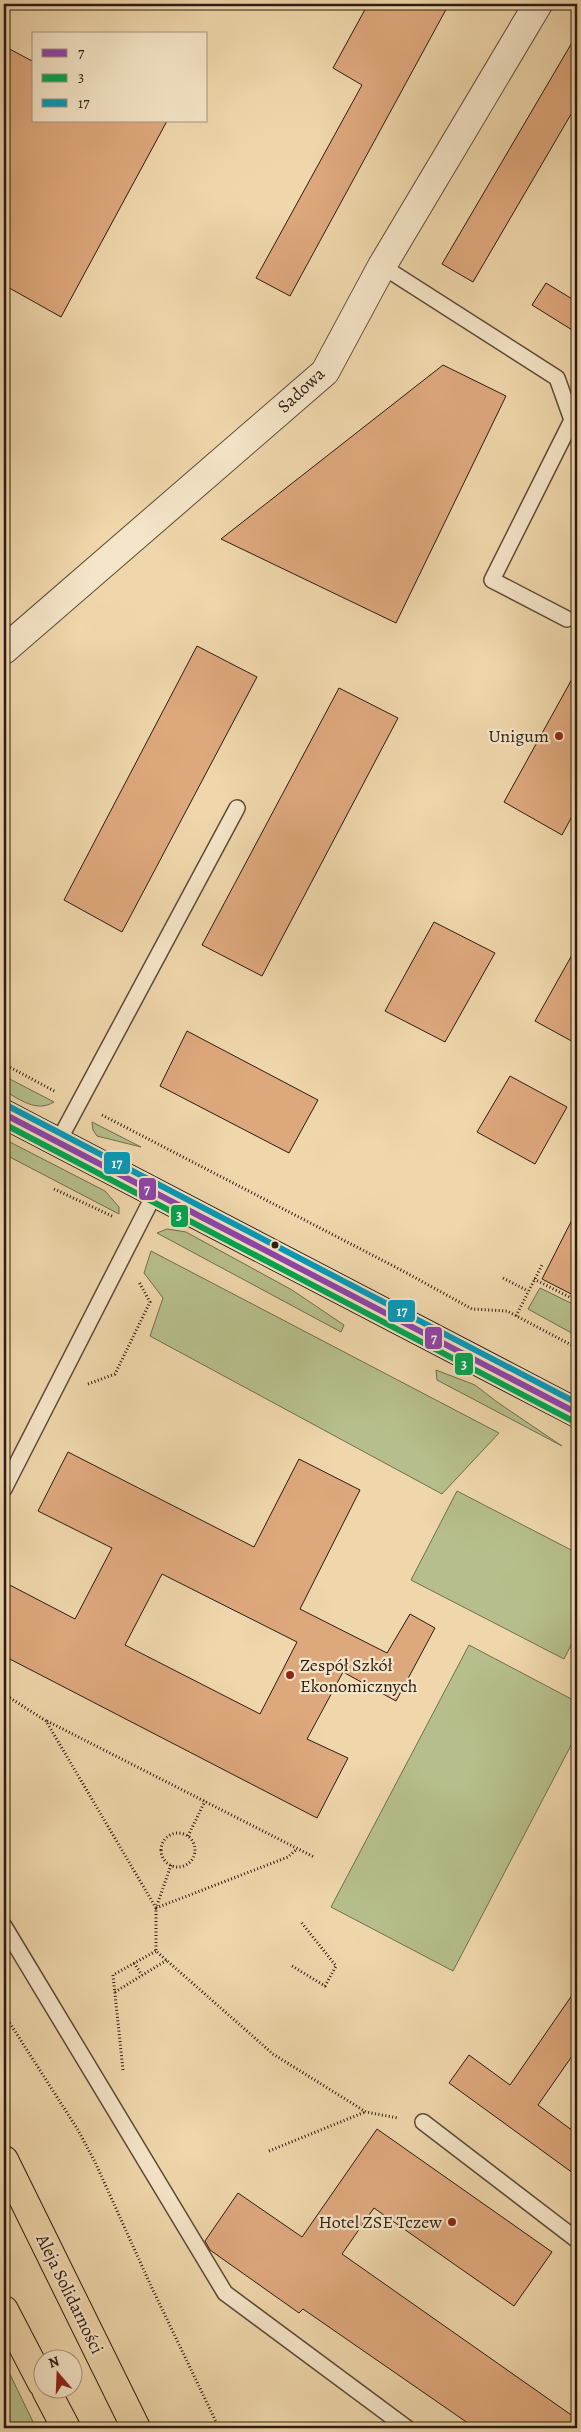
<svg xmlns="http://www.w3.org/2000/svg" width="581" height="2432" viewBox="0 0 581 2432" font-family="Alegreya,serif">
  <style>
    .green { fill: #b6bf8b; stroke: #716d4f }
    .building { fill: #dea87d; stroke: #2c1b13; fill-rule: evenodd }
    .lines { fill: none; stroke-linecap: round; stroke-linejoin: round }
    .lane-casing { stroke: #5d4a39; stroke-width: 18 }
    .street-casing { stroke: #5d4a39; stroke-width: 30 }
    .secondary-casing { stroke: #2c1b13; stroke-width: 30 }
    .primary-casing { stroke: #2c1b13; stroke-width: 30 }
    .path { stroke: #2c1b13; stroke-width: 3; stroke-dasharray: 1 2.5; stroke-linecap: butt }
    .lane { stroke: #f5e5c8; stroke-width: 15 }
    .street { stroke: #f5e5c8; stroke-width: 28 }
    .secondary { stroke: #f5e5c8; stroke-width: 28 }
    .primary { stroke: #efd7ab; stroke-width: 28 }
    .bus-1-casing { stroke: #f5e5c8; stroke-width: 10 }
    .bus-2-casing { stroke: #f5e5c8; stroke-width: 10 }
    .bus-3-casing { stroke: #f5e5c8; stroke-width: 10 }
    .bus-1 { stroke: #8e44ad; stroke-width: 6 }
    .bus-2 { stroke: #00a651; stroke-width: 6 }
    .bus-3 { stroke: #049bbb; stroke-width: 6 }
    .poi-dot { fill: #8f2418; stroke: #f5e5c8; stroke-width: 2 }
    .bus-dot { fill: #2c1b13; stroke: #f5e5c8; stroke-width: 2 }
    .labels { text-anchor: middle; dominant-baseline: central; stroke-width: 4.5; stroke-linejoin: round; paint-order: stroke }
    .street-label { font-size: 18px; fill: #2c1b13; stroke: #f5e5c8 }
    .poi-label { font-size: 18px; fill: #2c1b13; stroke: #f5e5c8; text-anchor: end }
    .line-badge { stroke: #f5e5c8; stroke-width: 2 }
    .badge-label { font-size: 14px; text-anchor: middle; font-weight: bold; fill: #fff }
  </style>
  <rect width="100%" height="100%" fill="#efd7ab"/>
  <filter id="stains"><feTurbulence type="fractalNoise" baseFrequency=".004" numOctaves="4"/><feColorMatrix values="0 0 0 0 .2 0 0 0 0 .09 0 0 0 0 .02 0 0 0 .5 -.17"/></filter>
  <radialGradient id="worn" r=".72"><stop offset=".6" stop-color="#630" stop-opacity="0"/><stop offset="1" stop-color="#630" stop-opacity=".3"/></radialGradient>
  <!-- green -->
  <path class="green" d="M4 1076 54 1102C36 1113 20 1099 4 1091Z
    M92 1122 141 1147 97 1136 93 1130Z
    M4 1139 105 1191 119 1207V1214L4 1154Z
    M167 1229 186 1232 292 1290 344 1325 341 1332 157 1233Z
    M151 1251 499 1433 442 1494 150 1336 163 1298 144 1273Z
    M540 1288 577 1306V1336L528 1309Z
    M436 1370 475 1385 497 1402 562 1446 437 1380Z
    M457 1491 577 1553V1633L564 1659 411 1580Z
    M469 1645 577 1702V1734L453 1971 331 1907Z
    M4 2362 36 2428H4Z"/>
  <!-- building -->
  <path class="building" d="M368 4H449L290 296 256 278 362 85 333 68Z
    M577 34V104L473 282 442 264Z
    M4 46 34 62V121H167L61 317 4 285Z
    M546 283 577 302V333L532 305Z
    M443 365 506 396 396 623 221 539Z
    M197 646 257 677 122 932 64 900Z
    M577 670V807L562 835 504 802Z
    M339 688 398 718 262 976 202 945Z
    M434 922 495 953 445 1042 385 1011Z
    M577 946V1044L535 1021Z
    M187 1031 318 1100 289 1153 160 1086Z
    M510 1076 567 1107 535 1164 477 1132Z
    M577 1210V1297L542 1279Z
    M68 1452 254 1547 299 1459 360 1490 300 1609 387 1653 410 1614 435 1628 396 1701 343 1672 307 1739 348 1758 317 1818 4 1656V1582L75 1619 112 1548 38 1511ZM162 1574 297 1642 260 1714 125 1645Z
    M577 1988V2049L538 2105 577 2134V2176L449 2083 469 2055 510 2085Z
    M377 2129 552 2252 514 2306 374 2208 342 2254 577 2419V2428H475L303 2309 299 2313 210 2250 205 2241 238 2193 302 2237Z"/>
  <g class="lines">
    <defs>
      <path id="lane" d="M382 266 557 378 572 420 492 580 567 619
        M58 1142 237 808
        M4 1489 155 1193
        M4 1926 225 2293 407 2428
        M423 2122 577 2240"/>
      <path id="street" d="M4 650 325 372 382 266 538 4"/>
      <path id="secondary" d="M4 1114 577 1413"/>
      <path id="primary" d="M4 2160 136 2428
        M4 2310 42 2383
        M46 2390 66 2428"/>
    </defs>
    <!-- lane casing -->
    <use href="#lane" class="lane-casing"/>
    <!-- street casing -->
    <use href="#street" class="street-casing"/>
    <!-- secondary casing -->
    <use href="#secondary" class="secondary-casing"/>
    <!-- primary casing -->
    <use href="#primary" class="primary-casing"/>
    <!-- path -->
    <path class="path" d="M4 1064 56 1092
      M102 1115 403 1271 472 1309 507 1311 577 1348
      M54 1189 114 1217
      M503 1278 528 1291
      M534 1279 577 1301
      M516 1316 542 1265
      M88 1384 115 1374 150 1302 139 1282
      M4 1694 46 1721 156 1908V1951L273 2054 366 2112 398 2118
      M47 1721 314 1857
      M161 1850a17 17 0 1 1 34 0a17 17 0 1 1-34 0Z
      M188 1836 205 1801
      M171 1865 156 1908 288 1857 297 1849
      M134 1963 142 1975
      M292 1966 325 1986 336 1966 301 1922
      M115 1992 167 1960
      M4 2014 78 2130 95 2162 151 2286 219 2428
      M123 2070 113 1975 156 1951
      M269 2151 365 2112"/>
    <!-- lane -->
    <use href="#lane" class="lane"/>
    <!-- street -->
    <use href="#street" class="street"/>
    <!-- secondary -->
    <use href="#secondary" class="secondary"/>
    <!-- primary -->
    <use href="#primary" class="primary"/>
    <defs>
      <path id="bus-1" d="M4 1114 577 1413"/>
      <path id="bus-2" d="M4 1124 573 1421"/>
      <path id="bus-3" d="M8 1106 577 1403"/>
    </defs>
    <!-- bus-1 casing -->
    <use href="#bus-1" class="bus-1-casing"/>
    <!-- bus-2 casing -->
    <use href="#bus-2" class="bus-2-casing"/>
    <!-- bus-3 casing -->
    <use href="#bus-3" class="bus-3-casing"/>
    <!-- bus-1 -->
    <use href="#bus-1" class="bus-1"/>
    <!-- bus-2 -->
    <use href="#bus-2" class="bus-2"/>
    <!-- bus-3 -->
    <use href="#bus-3" class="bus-3"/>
  </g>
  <!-- markers -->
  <g class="poi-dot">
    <circle cx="559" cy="736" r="5"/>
    <circle cx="290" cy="1675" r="5"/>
    <circle cx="452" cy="2222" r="5"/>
  </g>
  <circle class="bus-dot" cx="275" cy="1245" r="4.5"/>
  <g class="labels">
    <!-- street labels -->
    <g class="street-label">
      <text transform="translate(301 390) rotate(-43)">Sadowa</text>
      <text transform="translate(70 2294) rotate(64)">Aleja Solidarności</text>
    </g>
    <!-- poi labels -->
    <g class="poi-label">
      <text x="549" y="736">Unigum</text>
      <text x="300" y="1665" text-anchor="start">Zespół Szkół<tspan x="300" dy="21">Ekonomicznych</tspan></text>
      <text x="442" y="2222">Hotel ZSE Tczew</text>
    </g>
  </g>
  <g class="line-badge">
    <rect x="103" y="1151" width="28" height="24" rx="5" fill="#049bbb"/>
    <rect x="138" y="1177" width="19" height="24" rx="5" fill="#8e44ad"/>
    <rect x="170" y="1204" width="19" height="24" rx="5" fill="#00a651"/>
    <rect x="387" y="1299" width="29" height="24" rx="5" fill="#049bbb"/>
    <rect x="424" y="1326" width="19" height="24" rx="5" fill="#8e44ad"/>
    <rect x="454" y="1352" width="20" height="24" rx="5" fill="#00a651"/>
  </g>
  <g class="badge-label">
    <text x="117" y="1168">17</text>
    <text x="147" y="1194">7</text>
    <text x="179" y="1220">3</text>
    <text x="402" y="1316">17</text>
    <text x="434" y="1343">7</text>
    <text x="464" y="1369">3</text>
  </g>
  <!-- margin -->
  <rect width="581" height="2432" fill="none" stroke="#efd7ab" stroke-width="20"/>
  <rect x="5" y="5" width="571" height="2422" fill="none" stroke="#2c1b13" stroke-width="2.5"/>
  <rect x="10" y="10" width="561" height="2412" fill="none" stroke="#2c1b13"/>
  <!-- legend -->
  <rect x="32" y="32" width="175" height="90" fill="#f5e5c8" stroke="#a59480"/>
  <rect x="42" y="49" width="25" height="8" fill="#8e44ad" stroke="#a59480"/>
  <text x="78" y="58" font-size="15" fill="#2c1b13">7</text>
  <rect x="42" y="74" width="25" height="8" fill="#00a651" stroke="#a59480"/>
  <text x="78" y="82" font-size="15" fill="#2c1b13">3</text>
  <rect x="42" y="99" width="25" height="8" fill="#049bbb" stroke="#a59480"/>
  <text x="78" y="108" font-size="15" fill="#2c1b13">17</text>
  <!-- north arrow -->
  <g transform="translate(58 2374) rotate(341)"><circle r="24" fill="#f5e5c8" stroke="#a59480"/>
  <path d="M0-4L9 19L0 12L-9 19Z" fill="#8f2418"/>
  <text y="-8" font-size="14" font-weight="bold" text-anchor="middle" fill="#2c1b13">N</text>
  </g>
  <rect width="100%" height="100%" filter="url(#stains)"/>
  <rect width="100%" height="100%" fill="url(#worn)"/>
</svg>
